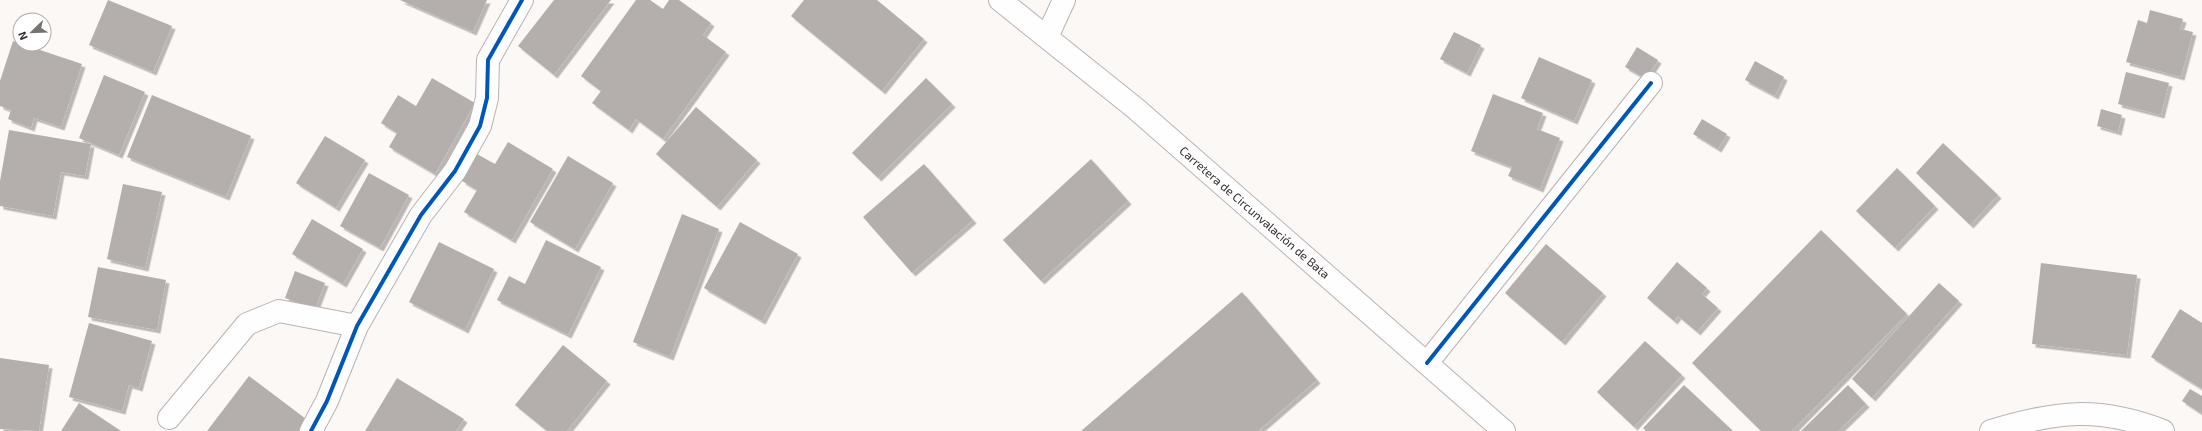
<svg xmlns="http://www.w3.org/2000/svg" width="2202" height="431" viewBox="0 0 2202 431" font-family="'Exo 2',sans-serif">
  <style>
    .building { fill: #b4afad; filter: url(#shadow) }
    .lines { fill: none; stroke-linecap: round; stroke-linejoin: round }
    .street-casing { stroke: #b8b3b2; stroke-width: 24 }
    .primary-casing { stroke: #b8b3b2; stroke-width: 24 }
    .street { stroke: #fffefe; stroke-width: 22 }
    .primary { stroke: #fffefe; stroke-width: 22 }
    .cycleway-casing { stroke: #fff; stroke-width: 6 }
    .cycleway { stroke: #0057b8; stroke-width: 4 }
    .labels { text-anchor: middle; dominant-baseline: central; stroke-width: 4; stroke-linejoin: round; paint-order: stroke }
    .street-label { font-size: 12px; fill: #2f2927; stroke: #fff }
  </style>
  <defs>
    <filter id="shadow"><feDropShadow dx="3.5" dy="3.5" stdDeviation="0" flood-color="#0004"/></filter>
  </defs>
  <rect width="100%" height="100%" fill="#fcf8f6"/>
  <!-- building -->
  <path class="building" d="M108 0 172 26 153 72 89 45Z
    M400 0H487L473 32Z
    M554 0H611L554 75 518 46Z
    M636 0H650L663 9 669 0H679L711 23 703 35 726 52 663 139 636 119 629 130 592 103 601 91 581 76Z
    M804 0H877L924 39 882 91 791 16Z
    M2150 10 2183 19 2180 29 2193 32 2181 77 2126 62 2138 20 2147 23Z
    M1454 32 1481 45 1467 73 1440 59Z
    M13 41 82 64 61 127 34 118 31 128 8 119 11 110 0 106V81Z
    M1637 47 1658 60 1646 79 1625 67Z
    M1539 57 1592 80 1574 121 1521 98Z
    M1755 61 1784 77 1775 96 1745 80Z
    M2126 72 2169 83 2161 115 2118 104Z
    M104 75 145 92 119 155 79 138Z
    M432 78 475 103 435 174 389 147 397 133 381 123 398 95 416 106Z
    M926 78 952 104 878 178 852 153Z
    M1493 94 1543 113 1537 129 1560 138 1540 189 1508 176 1512 167 1471 151Z
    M152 95 251 136 226 197 127 157Z
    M696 107 757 160 717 207 656 154Z
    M2101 109 2122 115 2118 132 2097 126Z
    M1702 119 1727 134 1718 149 1693 134Z
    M9 130 91 144 85 176 61 172 53 216 0 206V181Z
    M325 136 365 160 336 208 296 183Z
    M508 142 553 169 512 240 464 212 477 190 462 181 477 154 495 164Z
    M1943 143 1998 195 1970 225 1916 173Z
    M568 156 613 183 575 249 530 222Z
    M1091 159 1128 201 1041 281 1003 240Z
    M924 164 973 220 912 273 863 217Z
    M1897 168 1935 206 1895 248 1856 211Z
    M369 173 409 195 380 248 340 226Z
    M123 184 162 192 145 268 107 259Z
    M682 214 719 229 670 357 633 342Z
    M312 219 363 249 343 284 292 254Z
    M740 222 798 254 762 321 704 288Z
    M1821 230 1907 314 1792 431H1761L1692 363Z
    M546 240 601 267 568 335 497 300 509 276 525 284Z
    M439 242 494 269 465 330 409 302Z
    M1546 244 1603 293 1562 342 1505 293Z
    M1677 262 1707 288 1702 294 1718 308 1697 332 1678 316 1674 321 1647 298Z
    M2041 263 2137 275 2127 355 2032 344Z
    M98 267 166 280 157 330 88 317Z
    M295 271 325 283 315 309 285 298Z
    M1939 283 1959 301 1872 398 1852 379Z
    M1242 292 1317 380 1258 431H1081Z
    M2180 309 2202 323V389L2151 357Z
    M89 323 152 341 139 388 129 385 122 411 69 397Z
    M1645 341 1682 375 1634 427 1597 392Z
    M563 345 607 381 567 431H547L515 405Z
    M0 358 49 365 39 431 0 429Z
    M249 376 306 419 298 431H207Z
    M397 378 464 419 456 431H365Z
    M1684 385 1733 431H1646L1643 428Z
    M1848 385 1866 404 1838 431H1801Z
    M2190 389 2202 396V414L2182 401Z
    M79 403 121 431H61Z"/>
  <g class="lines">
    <defs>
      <path id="street" d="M1047 37 1064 0
        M1427 363 1651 83
        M169 418 247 324 279 311 357 326
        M311 431 327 401 357 326 421 215 455 171 480 126 487 98 488 60 522 0"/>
      <path id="primary" d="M1000 0 1135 108 1504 431
        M1991 431C2056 411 2099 406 2163 431"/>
    </defs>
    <!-- street casing -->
    <use href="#street" class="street-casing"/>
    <!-- primary casing -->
    <use href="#primary" class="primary-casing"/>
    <!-- street -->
    <use href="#street" class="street"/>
    <!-- primary -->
    <use href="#primary" class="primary"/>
    <defs>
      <path id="cycleway" d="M1427 363 1651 83
        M311 431 327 401 357 326 421 215 455 171 480 126 487 98 488 60 522 0"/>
    </defs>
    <!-- cycleway casing -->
    <use href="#cycleway" class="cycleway-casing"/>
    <!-- cycleway -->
    <use href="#cycleway" class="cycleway"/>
  </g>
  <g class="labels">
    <!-- street labels -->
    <g class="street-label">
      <text transform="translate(1255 212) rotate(41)">Carretera de Circunvalación de Bata</text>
    </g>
  </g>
  <!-- north arrow -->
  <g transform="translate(32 32) rotate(247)"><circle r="19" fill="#ffffff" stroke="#aca9a9"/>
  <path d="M0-3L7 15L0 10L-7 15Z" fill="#77716f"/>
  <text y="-6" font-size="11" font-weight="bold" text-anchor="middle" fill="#2f2927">N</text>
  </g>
</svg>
